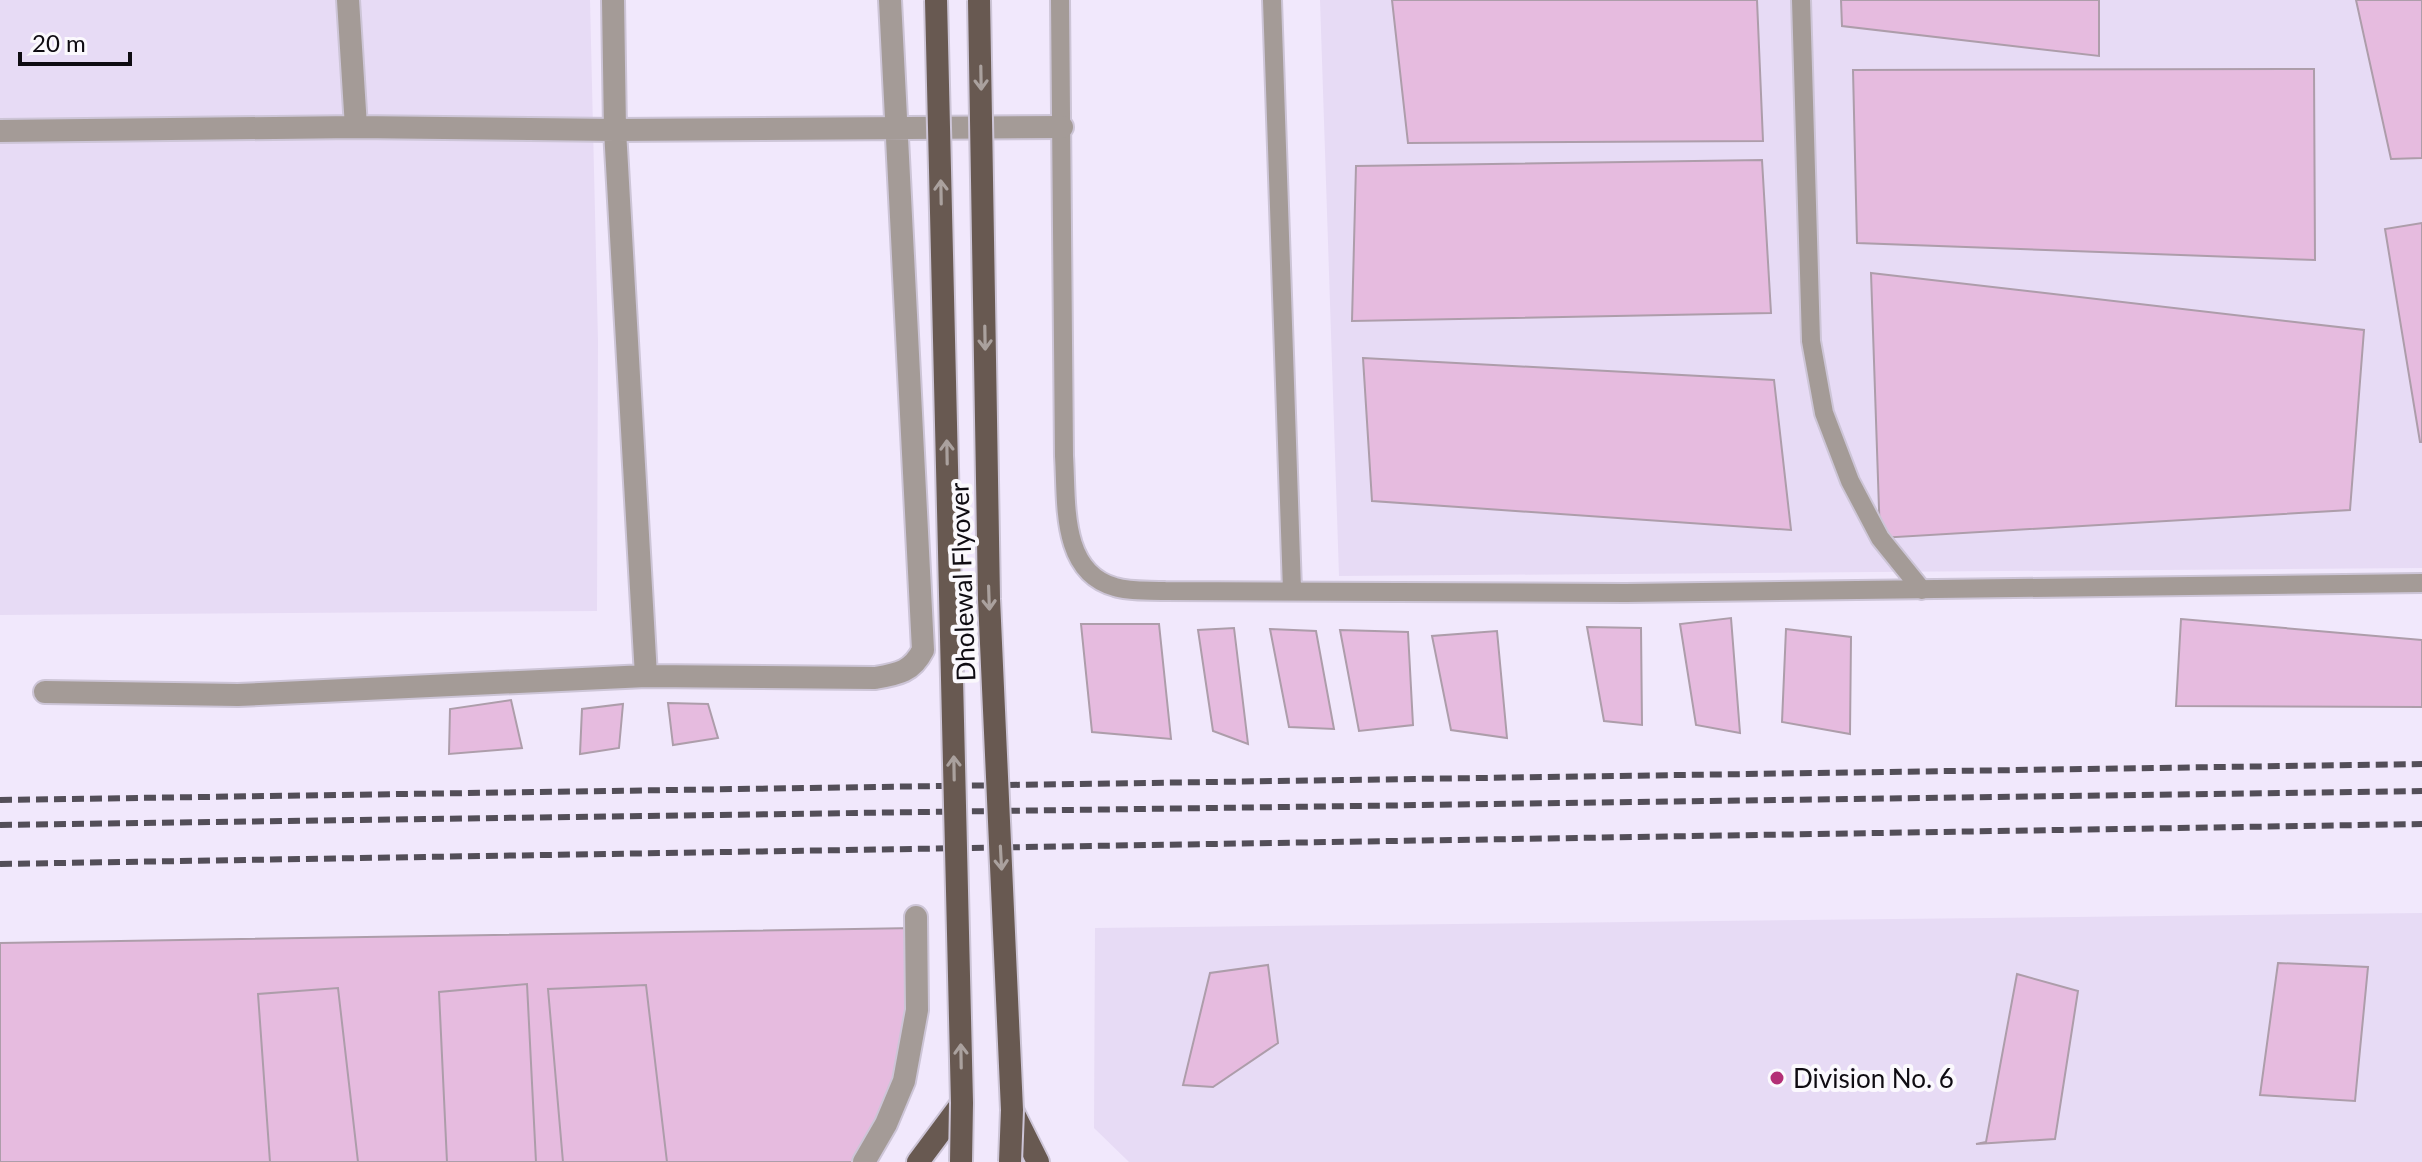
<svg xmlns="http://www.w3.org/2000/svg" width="2422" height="1162" viewBox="0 0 2422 1162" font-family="Lato,sans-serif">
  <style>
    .built { fill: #e7dbf5 }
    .building { fill: #e6bbdf; stroke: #ad9daa; stroke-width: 2 }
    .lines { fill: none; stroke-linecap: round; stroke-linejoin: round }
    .service-casing { stroke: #cdc5d7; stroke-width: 22 }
    .minor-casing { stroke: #cdc5d7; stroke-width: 26 }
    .primary-casing { stroke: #cdc5d7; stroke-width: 26 }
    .service { stroke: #a49b97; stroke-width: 18 }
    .minor { stroke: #a49b97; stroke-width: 22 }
    .primary { stroke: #685951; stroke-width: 22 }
    .rail { stroke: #534e58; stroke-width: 6; stroke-dasharray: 12 6; stroke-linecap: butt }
    .primary-bridge-casing { stroke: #cdc5d7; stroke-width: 26; stroke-linecap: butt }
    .primary-bridge { stroke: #685951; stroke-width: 22 }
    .oneway { stroke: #aaa19e }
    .poi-dot { fill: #b32f76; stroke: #fbf9fd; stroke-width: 3 }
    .labels { text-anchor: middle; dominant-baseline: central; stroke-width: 8; stroke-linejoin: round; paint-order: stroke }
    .street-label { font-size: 26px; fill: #0f0c12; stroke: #fbf9fd }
    .poi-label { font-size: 26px; fill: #0f0c12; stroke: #fbf9fd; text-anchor: start }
  </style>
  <rect width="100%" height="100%" fill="#f1e8fc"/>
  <!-- built -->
  <path class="built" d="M0 0H590L598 341 597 611 0 615Z
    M1320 0H2422V568L1339 576Z
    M2422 913V1162H1129L1094 1128 1095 928Z"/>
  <!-- building -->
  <path class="building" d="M1392 0H1757L1763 141 1408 143Z
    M1841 0H2099V56L1842 26Z
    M2356 0H2422V158L2391 159Z
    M2314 69 2315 260 1857 243 1853 70Z
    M1762 160 1771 313 1352 321 1356 166Z
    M2422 223V442H2420L2385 229Z
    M1871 273 2364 330 2350 510 1880 538Z
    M1363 358 1774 380 1791 530 1372 501Z
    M1731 618 1740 733 1696 725 1680 624Z
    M2181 619 2422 640V707L2176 706Z
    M1081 624H1159L1171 739 1092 732Z
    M1587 627 1641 628 1642 725 1604 721Z
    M1234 628 1248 744 1213 731 1198 630Z
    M1270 629 1316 631 1334 729 1289 727Z
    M1786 629 1851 637 1850 734 1782 722Z
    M1340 630 1408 632 1413 725 1359 731Z
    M1497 631 1507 738 1451 730 1432 636Z
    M511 700 522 748 449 754 450 709Z
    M668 703 708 704 718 738 673 745Z
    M623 704 619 748 580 754 582 709Z
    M915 928 898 1121 858 1162H0V943Z
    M2278 963 2368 967 2355 1101 2260 1095Z
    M1268 965 1278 1043 1213 1087 1183 1085 1210 973Z
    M2017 974 2078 991 2055 1139 1976 1144 1986 1142Z
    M527 984 536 1162H447L439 992Z
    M646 985 667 1162H563L548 989Z
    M338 988 358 1162H270L258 994Z"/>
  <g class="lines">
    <defs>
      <path id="service" d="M1060 0 1064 456C1067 502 1060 572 1115 587 1130 592 1149 590 1165 591L1626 593 2422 583
        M1272 0 1292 590
        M1801 0 1811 341 1824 413 1850 481 1880 538 1922 590"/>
      <path id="minor" d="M348 0 356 127
        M613 0 615 130 646 676 875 678C898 674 912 672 923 650L890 0
        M0 131 356 127 615 130 1062 127
        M45 692 238 695 646 676
        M864 1162 886 1124 904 1081 917 1010 916 917"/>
      <path id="primary" d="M1012 1110 1038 1162
        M918 1162 962 1103"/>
    </defs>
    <!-- service casing -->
    <use href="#service" class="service-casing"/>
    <!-- minor casing -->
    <use href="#minor" class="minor-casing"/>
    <!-- primary casing -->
    <use href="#primary" class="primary-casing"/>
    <!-- service -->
    <use href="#service" class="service"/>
    <!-- minor -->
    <use href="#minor" class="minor"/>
    <!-- primary -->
    <use href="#primary" class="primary"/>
    <!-- rail -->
    <path class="rail" d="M0 800 2422 764
      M0 825 2422 791
      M0 864 2422 824"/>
    <defs>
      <path id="primary-bridge" d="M936 0 962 1103 961 1162
        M979 0 989 599 1012 1110 1010 1162"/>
    </defs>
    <!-- primary-bridge casing -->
    <use href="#primary-bridge" class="primary-bridge-casing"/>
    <!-- primary-bridge -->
    <use href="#primary-bridge" class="primary-bridge"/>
  </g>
  <!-- one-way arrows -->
  <defs><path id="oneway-shaft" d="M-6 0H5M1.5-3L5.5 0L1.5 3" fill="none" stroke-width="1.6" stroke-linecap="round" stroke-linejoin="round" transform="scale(2)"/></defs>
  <g class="oneway">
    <use href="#oneway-shaft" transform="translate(981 78) rotate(89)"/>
    <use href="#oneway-shaft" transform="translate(941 192) rotate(-91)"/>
    <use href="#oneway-shaft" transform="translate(985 338) rotate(89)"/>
    <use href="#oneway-shaft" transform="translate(947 452) rotate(-91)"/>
    <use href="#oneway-shaft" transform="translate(989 598) rotate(88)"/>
    <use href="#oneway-shaft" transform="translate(954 768) rotate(-91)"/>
    <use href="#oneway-shaft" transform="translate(1001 858) rotate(87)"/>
    <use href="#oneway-shaft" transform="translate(961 1056) rotate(-91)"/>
  </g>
  <!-- markers -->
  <circle class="poi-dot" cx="1777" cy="1078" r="8"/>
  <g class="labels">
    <!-- street labels -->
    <g class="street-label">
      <text transform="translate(962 582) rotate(-92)">Dholewal Flyover</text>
    </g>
    <!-- poi labels -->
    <g class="poi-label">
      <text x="1793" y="1078">Division No. 6</text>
    </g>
  </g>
  <!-- scale -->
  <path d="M20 52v12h110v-12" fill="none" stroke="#0f0c12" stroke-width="4"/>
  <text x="32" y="52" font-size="24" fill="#0f0c12" stroke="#fbf9fd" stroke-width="6" paint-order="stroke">20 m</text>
</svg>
